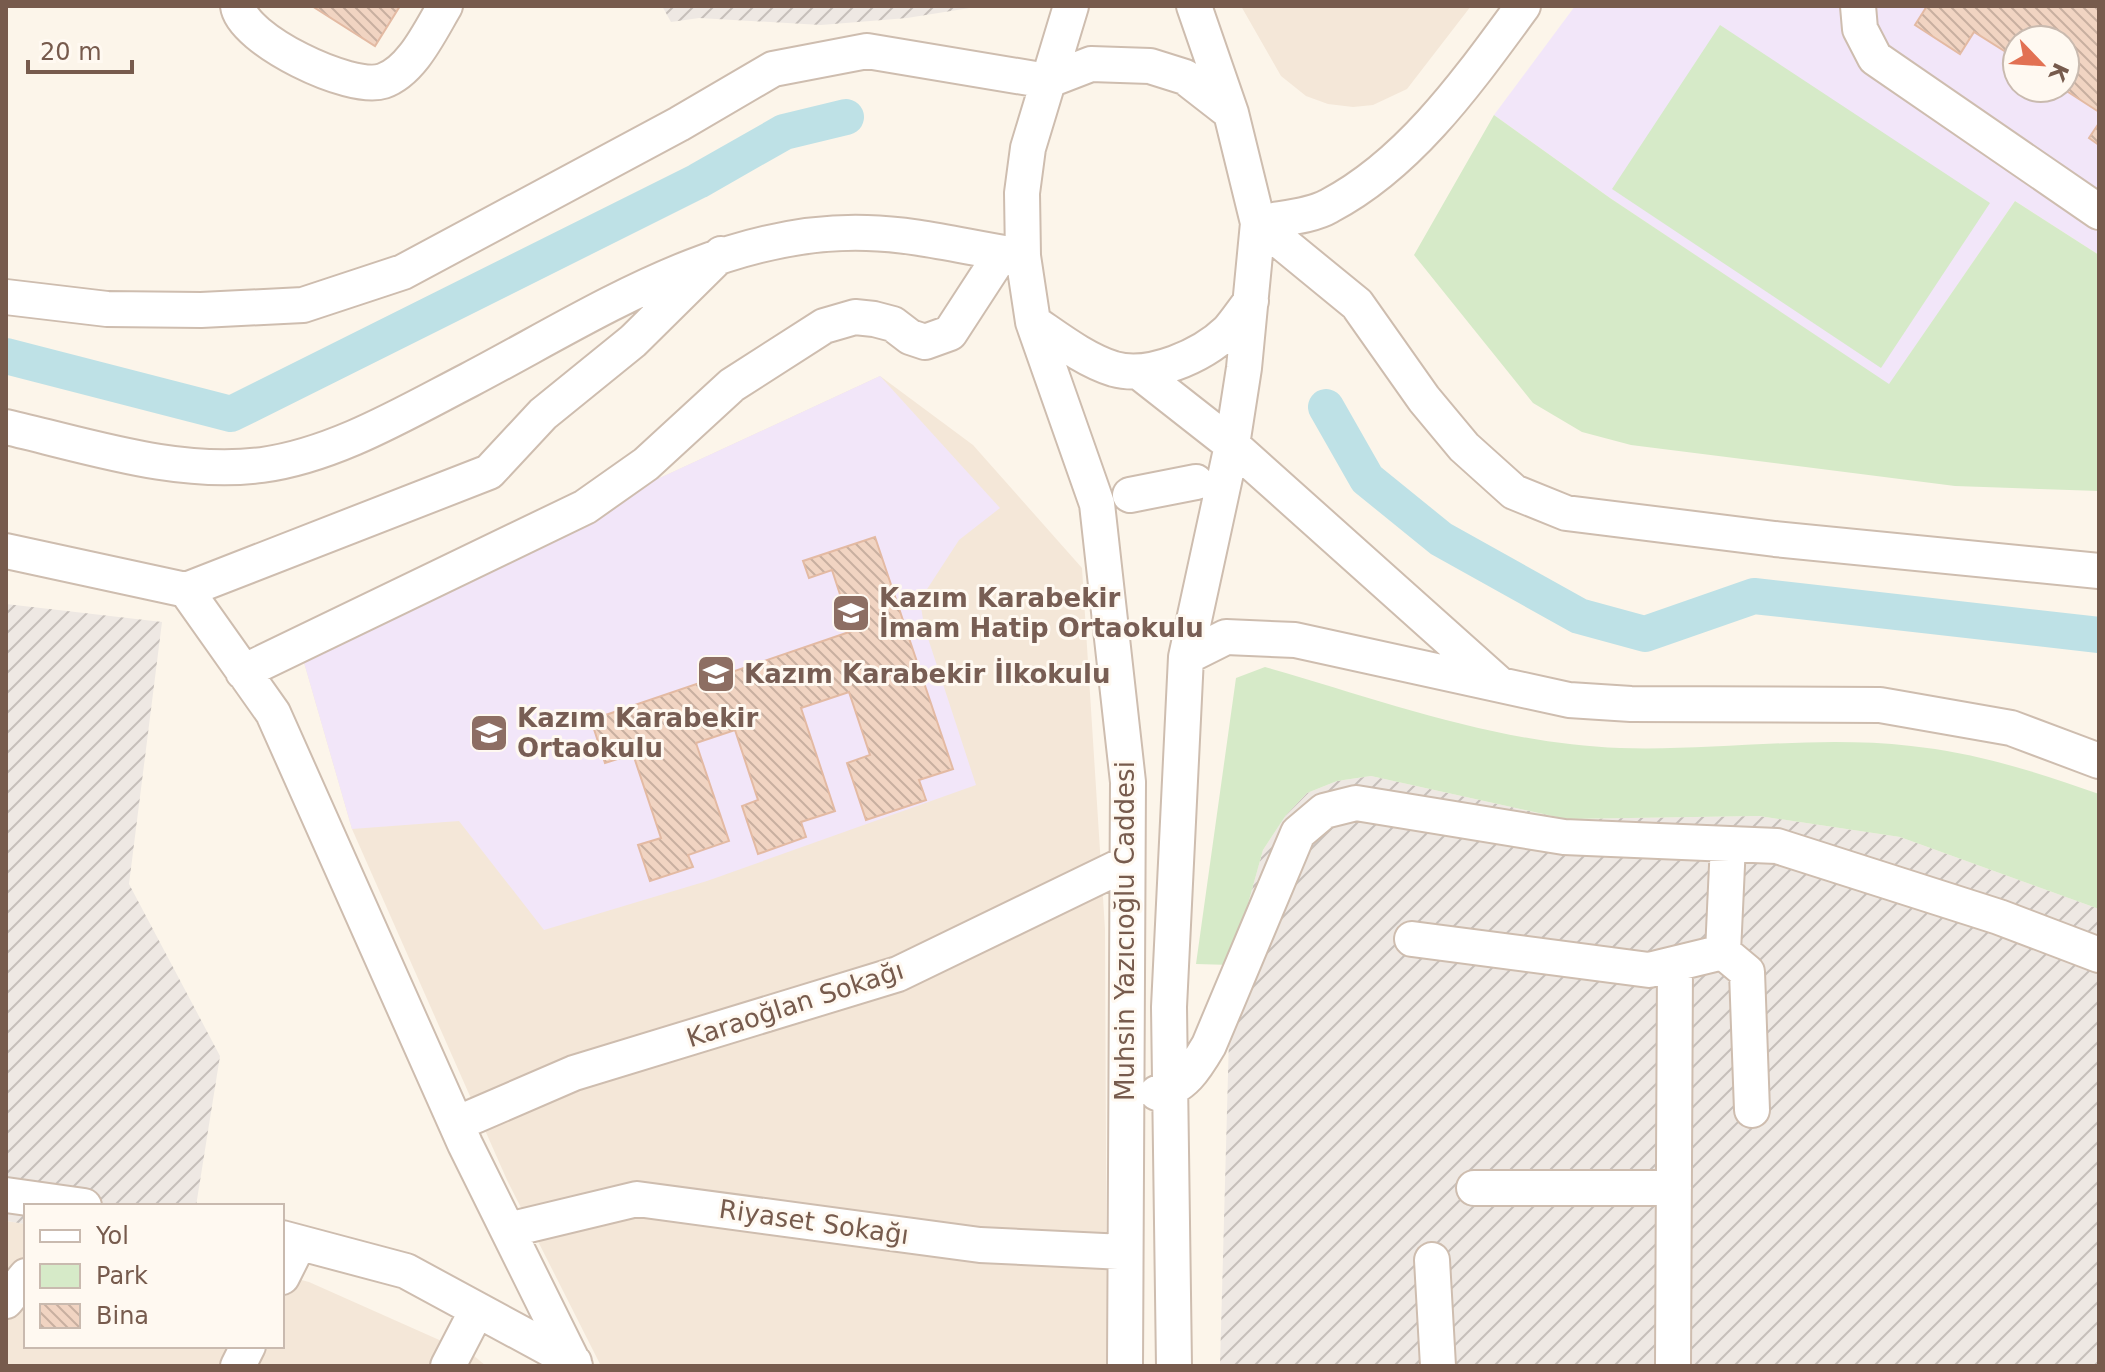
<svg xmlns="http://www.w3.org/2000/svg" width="2105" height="1372" viewBox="0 0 2105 1372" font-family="'DejaVu Sans',sans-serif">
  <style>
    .residential { fill: #f4e7d8 }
    .industrial { fill: url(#industrial-furrows) }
    .education { fill: #f2e6f9; fill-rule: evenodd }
    .green { fill: #d6eac8 }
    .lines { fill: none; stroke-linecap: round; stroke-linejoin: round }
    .canal { stroke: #bee1e6; stroke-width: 36 }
    .building { fill: url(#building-back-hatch); stroke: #e3baa3; stroke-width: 2 }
    .minor-casing { stroke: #cebdaf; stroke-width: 38 }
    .minor { stroke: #fff; stroke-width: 34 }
    .labels { text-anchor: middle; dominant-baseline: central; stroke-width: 6; stroke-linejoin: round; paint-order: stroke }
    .education-label { font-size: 26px; font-weight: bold; fill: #785e54; stroke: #fff9f1; text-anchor: start }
    .street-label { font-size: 26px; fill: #775b4d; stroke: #fff9f1 }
  </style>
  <defs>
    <pattern id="industrial-furrows" width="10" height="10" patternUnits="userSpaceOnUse" patternTransform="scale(2)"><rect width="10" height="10" fill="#eee8e3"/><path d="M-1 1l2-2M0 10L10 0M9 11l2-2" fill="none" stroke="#c6bfba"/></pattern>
    <pattern id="building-back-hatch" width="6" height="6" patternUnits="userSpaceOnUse" patternTransform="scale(2)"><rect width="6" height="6" fill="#f1d4c2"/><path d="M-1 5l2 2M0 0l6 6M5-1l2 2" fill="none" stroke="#c8afa0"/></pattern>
  </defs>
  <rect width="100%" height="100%" fill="#fcf5ea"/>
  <!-- residential -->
  <path class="residential" d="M1241 6H1471L1407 89 1373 105 1353 107 1328 104 1306 96 1281 76Z
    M880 376 973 445 1082 568 1105 929 1107 1366H601L507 1180 352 829 299 645Z
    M6 1221 26 1224V1346H282V1275L309 1282 473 1355 486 1366H6Z"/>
  <!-- industrial -->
  <path class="industrial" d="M662 6H982L907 18 821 25 699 18 671 22Z
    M6 604 162 622 129 884 220 1056 196 1206H26V1224L6 1221Z
    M1371 776 1566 819 1759 816 1900 837 2099 909V1366H1220L1231 965 1263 850 1286 815 1307 793 1337 781Z"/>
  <!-- education -->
  <path class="education" d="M1575 6H2099V255L2015 201 1889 385 1610 198 1494 115ZM2017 40H2065V88H2017Z
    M880 376 1000 508 959 540 920 600 924 626 976 785 707 881 544 930 459 821 352 829 299 645Z"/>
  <!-- green -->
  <path class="green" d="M1720 25 1990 203 1881 368 1612 189Z
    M1494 115 1610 198 1889 384 2015 201 2099 255V491L1955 486 1631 445 1582 432 1533 403 1414 255Z
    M1265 667C1381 700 1498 744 1620 748 1716 751 1814 735 1911 746 1977 753 2037 772 2099 794V909L1900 837 1759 816 1566 819 1371 776 1337 781 1307 793 1286 815 1263 850 1231 965 1196 964 1236 678Z"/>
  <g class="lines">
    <!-- canal -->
    <path class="canal" d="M6 356 231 414 698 181 784 132 846 117
      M1326 407 1367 479 1441 539 1579 616 1645 634 1754 596 2099 635"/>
  </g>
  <!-- building -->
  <path class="building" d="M312 6H400L375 46Z
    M1927 6H2099V112L2062 88H2065V40H2017V59L1974 32 1960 54 1915 25Z
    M2099 123V145L2089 138Z
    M875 537 953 769 919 780 926 800 866 820 847 763 870 755 849 692 801 708 835 811 801 822 806 837 758 854 742 806 758 800 735 730 696 743 729 841 688 855 693 867 650 881 638 845 661 838 633 754 605 763 591 720 852 631 832 570 809 578 803 561Z"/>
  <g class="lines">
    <defs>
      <path id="minor" d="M238 6C242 39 350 92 383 81 412 71 430 31 445 6
        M1071 6 1028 148 1022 193 1023 256 1033 322 1097 504 1128 782 1125 1366
        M1858 6 1860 29 1875 58 2099 212
        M1258 223 1357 304 1424 399 1464 447 1514 492 1566 513 1775 539 2099 571
        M1258 223C1280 218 1310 217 1329 206 1411 163 1470 78 1523 6
        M6 297 107 309 201 310 303 305 403 272 679 124 773 69 867 51 1047 81 1091 64 1150 66 1185 77 1230 112
        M1033 322C1058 339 1085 360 1114 369 1150 379 1202 356 1228 331 1236 322 1243 311 1251 301
        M1139 372 1232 445 1499 684
        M6 427C89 446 177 476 262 465 335 455 405 413 469 380 593 315 721 228 867 233 919 234 972 249 1023 256
        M1130 495 1196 482
        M6 551 186 590
        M1186 657 1226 637 1295 640 1569 700 1631 704 1880 705 2011 728 2099 761
        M243 672 585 507 646 464 732 385 824 326 855 317 874 319 893 324 910 337 925 342 950 333 1002 253
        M1412 939 1649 970 1723 952
        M1723 952 1747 972 1752 1110
        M1723 952 1728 844
        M1157 1093C1184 1088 1196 1067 1209 1045L1298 833 1324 811 1356 803 1564 837 1777 846 1999 917 2099 955
        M456 1124 574 1073 898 974 1125 864
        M1474 1188H1674
        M6 1195 84 1206
        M508 1230 637 1199 980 1245 1124 1252
        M282 1238 406 1271 574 1362
        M1432 1260 1438 1366
        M282 1277 299 1243
        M6 1301 26 1276
        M238 1366 248 1346
        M448 1366 477 1310
        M575 1366 465 1144 273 713 186 590 489 472 543 414 633 341 721 254
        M1174 1366 1169 1007 1186 657 1232 445 1244 368 1258 223 1231 113 1194 6
        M1673 1366 1675 964"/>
    </defs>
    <!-- minor casing -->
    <use href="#minor" class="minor-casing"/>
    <!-- minor -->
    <use href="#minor" class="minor"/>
  </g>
  <!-- icons -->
  <defs>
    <symbol id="school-square" viewBox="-11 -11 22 22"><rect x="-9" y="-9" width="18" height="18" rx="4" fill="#8d6e63" stroke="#fff9f1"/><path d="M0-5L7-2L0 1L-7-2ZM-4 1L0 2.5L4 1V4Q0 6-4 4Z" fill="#fff"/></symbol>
  </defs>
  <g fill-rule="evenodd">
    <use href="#school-square" x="829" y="591" width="44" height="44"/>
    <use href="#school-square" x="694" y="652" width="44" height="44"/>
    <use href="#school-square" x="467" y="711" width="44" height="44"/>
  </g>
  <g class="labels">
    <!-- education labels -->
    <g class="education-label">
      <text x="879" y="598">Kazım Karabekir<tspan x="879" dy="30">İmam Hatip Ortaokulu</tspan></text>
      <text x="744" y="674">Kazım Karabekir İlkokulu</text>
      <text x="517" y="718">Kazım Karabekir<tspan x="517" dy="30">Ortaokulu</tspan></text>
    </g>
    <!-- street labels -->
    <g class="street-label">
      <text transform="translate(1125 931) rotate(-90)">Muhsin Yazıcıoğlu Caddesi</text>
      <text transform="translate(795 1004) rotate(-18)">Karaoğlan Sokağı</text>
      <text transform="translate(814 1222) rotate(8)">Riyaset Sokağı</text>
    </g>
  </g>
  <!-- border -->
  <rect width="2105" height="1372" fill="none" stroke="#775b4d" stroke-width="16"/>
  <!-- legend -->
  <rect x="24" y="1204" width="260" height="144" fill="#fff9f1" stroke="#c9baaf" stroke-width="2"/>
  <rect x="40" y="1230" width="40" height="12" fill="#ffffff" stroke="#c9baaf" stroke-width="2"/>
  <text x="96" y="1244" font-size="24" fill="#775b4d">Yol</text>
  <rect x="40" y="1264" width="40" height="24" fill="#d6eac8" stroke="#c9baaf" stroke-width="2"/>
  <text x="96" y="1284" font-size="24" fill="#775b4d">Park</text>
  <rect x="40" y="1304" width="40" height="24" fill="url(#building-back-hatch)" stroke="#c9baaf" stroke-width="2"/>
  <text x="96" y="1324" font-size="24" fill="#775b4d">Bina</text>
  <!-- north arrow -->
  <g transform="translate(2041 64) rotate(115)"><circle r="38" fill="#fff9f1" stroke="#c9baaf" stroke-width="2"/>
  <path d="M0-6L14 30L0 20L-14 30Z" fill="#e27153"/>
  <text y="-12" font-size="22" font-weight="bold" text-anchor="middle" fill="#775b4d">K</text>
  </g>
  <!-- scale -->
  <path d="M28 60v12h104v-12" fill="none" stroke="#775b4d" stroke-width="4"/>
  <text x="40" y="60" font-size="24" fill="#775b4d" stroke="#fff9f1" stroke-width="6" paint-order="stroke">20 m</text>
</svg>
